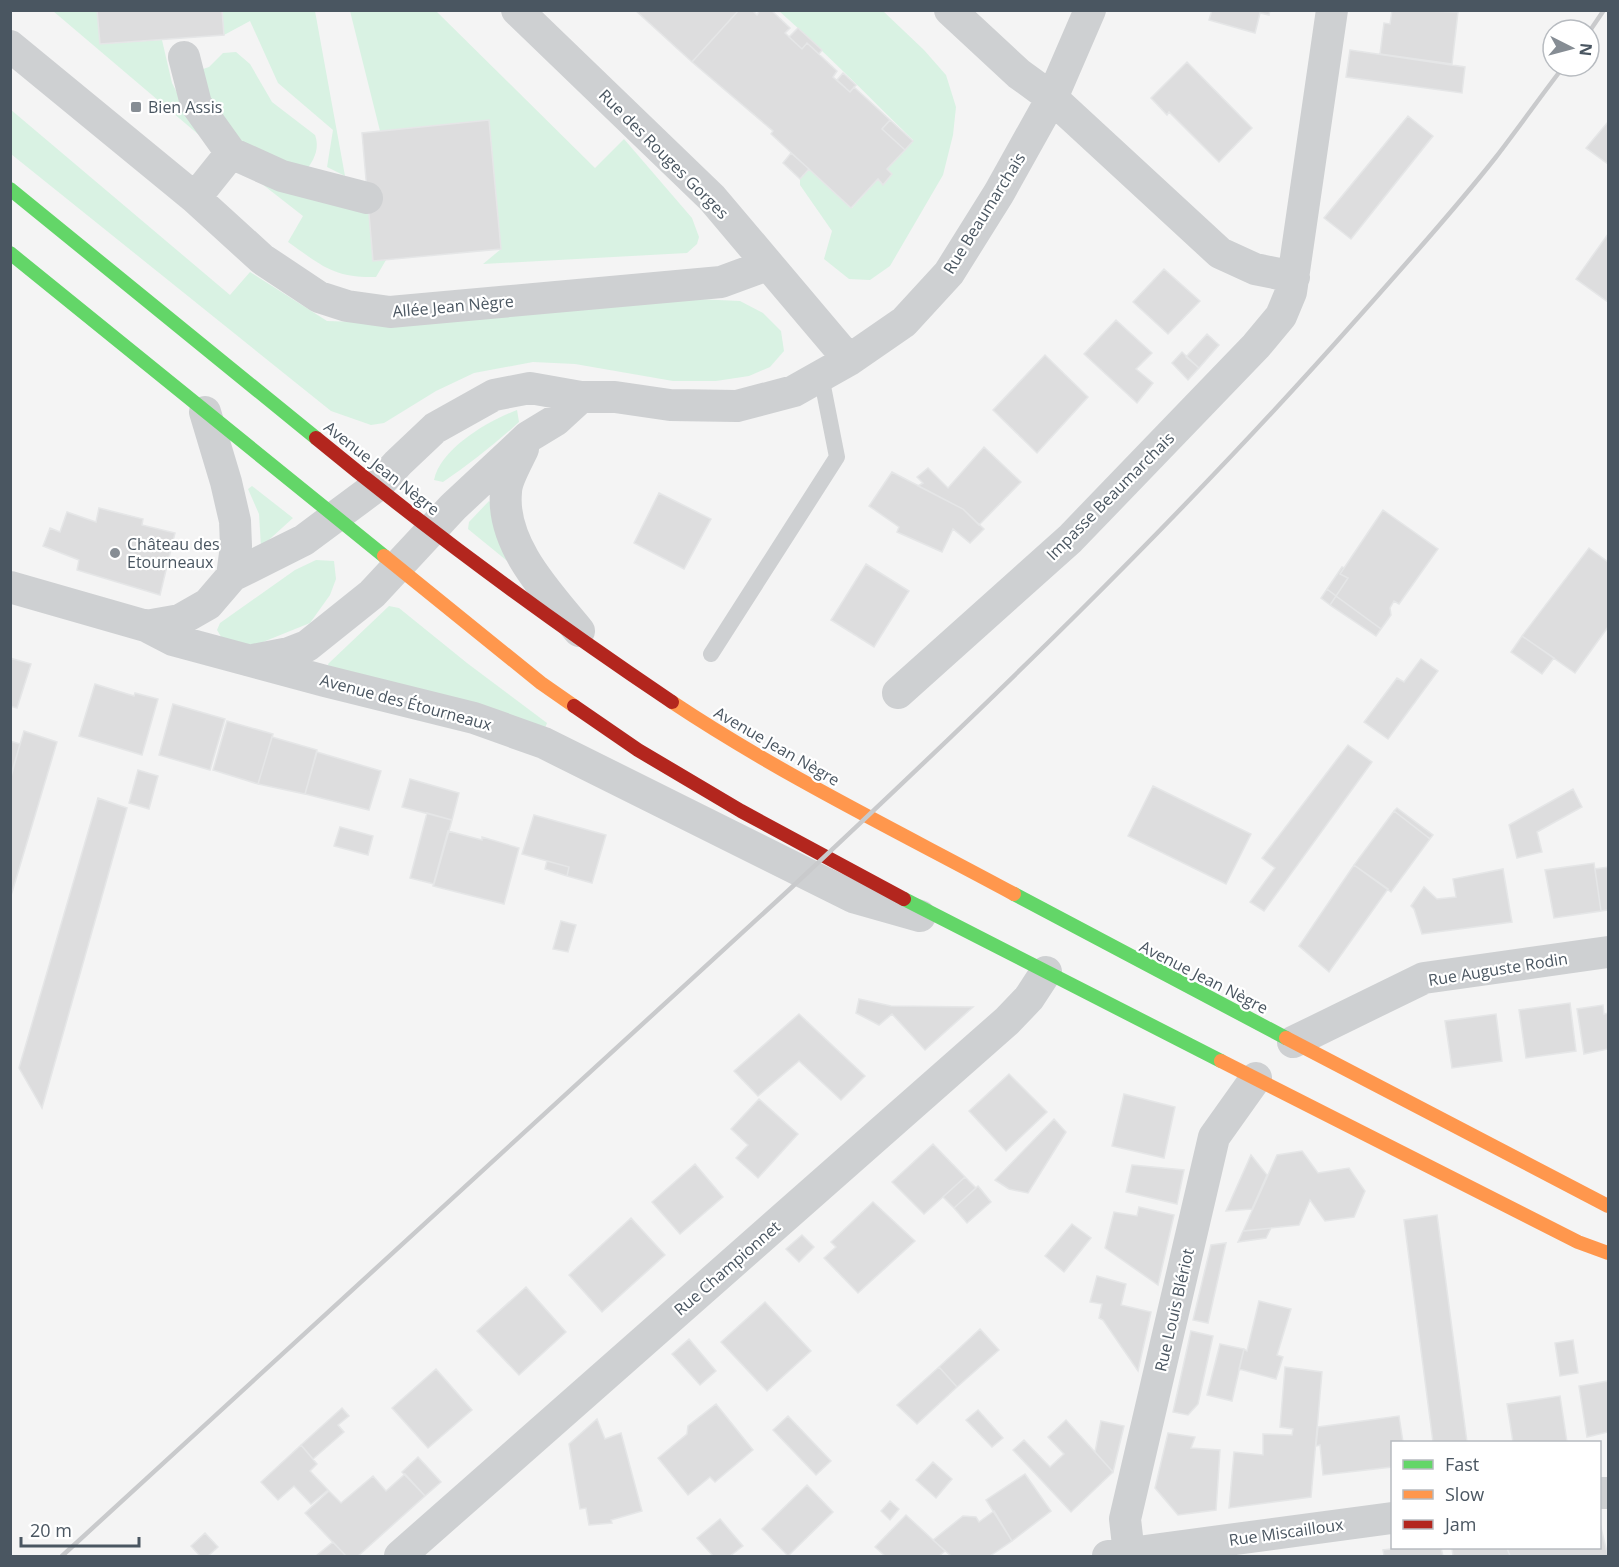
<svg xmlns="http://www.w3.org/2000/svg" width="1619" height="1567" viewBox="0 0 1619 1567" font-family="'Open Sans',sans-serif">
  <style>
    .grass { fill: #d9f2e3 }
    .building { fill: #ddddde; stroke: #e5e6e7; stroke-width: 1.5 }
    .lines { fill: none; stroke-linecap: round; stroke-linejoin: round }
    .lane { stroke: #ced0d2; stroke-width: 16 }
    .street { stroke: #ced0d2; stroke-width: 32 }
    .fast { stroke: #63d668; stroke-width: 14 }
    .slow { stroke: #ff974d; stroke-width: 14 }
    .jam { stroke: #b3261e; stroke-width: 14 }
    .rail { stroke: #c9cacc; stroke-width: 4.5 }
    .poi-dot { fill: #868d94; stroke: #fff; stroke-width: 2 }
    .labels { text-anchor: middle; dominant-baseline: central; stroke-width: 4.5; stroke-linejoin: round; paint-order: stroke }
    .poi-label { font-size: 16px; fill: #4a5661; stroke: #fff; text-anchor: start }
    .street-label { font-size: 16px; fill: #4a5661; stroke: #fff }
  </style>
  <rect width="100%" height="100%" fill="#f4f4f4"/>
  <!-- grass -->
  <path class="grass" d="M53 11H97L100 44 162 40 172 83 199 135Z
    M222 11H315L345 176 327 167 333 130 278 83 250 21 224 35Z
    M350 11H436L595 168 624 139 692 218 699 237 697 244 687 253 483 264 501 249 489 120 380 131Z
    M779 11H883L924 50 946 75 956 107 953 135 943 175 890 266 870 280 849 279 824 259 832 231 800 185V179L809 169 852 208 878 179 883 184 892 174 887 169 913 140C869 97 825 52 779 11Z
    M236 52 250 64 272 102 315 135C320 149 314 160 305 172L262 158 233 134 211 104 200 70 209 67 223 53Z
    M10 109 230 295 250 272 327 321 422 324 696 299 740 301 763 313 781 331 784 351 770 367 749 376 716 381H673L575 364 533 362 474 373 436 391 384 423 371 425 331 411 11 154Z
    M253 177 291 192 369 214 373 261 386 260 376 277C333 278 321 265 288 242L303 216Z
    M517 410 519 422C495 444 470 464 443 482L434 480C441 448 488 421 517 410Z
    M252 486 293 518 261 547 259 514 248 489Z
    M489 501 493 506 528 578 468 529 469 522Z
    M316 560 334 561 336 579 330 595 310 623 258 644 235 645 223 640 217 630 220 623 295 570Z
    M389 606 399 608 467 663 547 723 543 733 330 671 328 664Z"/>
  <!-- building -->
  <path class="building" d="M97 10H222L224 35 100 44Z
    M635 10H739L692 62Z
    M739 10H752L757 15 760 10H771L790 28 785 33 802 49 807 43 837 71 833 77 850 92 854 87 890 120 882 129 905 150 887 169 892 174 883 185 878 179 851 208 771 134 773 131 692 62Z
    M1212 10H1270L1269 15 1260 13 1255 33 1209 20Z
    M1392 10 1458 12 1452 64 1380 54 1384 23 1390 24Z
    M798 28 822 50 819 54 807 43 802 49 789 37Z
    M1350 50 1465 67 1462 93 1346 77Z
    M1187 62 1252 128 1219 162 1169 112 1167 115 1151 98Z
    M843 73 856 85 850 92 837 80Z
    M1408 116 1433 136 1351 239 1324 218Z
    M489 120 501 249 373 261 362 133Z
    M890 120 913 141 905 150 882 129Z
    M1607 123 1608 124V164L1586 148Z
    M791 153 809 169 800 179 783 163Z
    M1608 234V302L1576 279Z
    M1164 269 1200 301 1168 334 1133 302Z
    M1116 320 1152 353 1136 369 1153 383 1137 403 1084 354Z
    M1207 334 1219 345 1199 368 1186 357Z
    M1182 352 1199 368 1188 380 1172 363Z
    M1045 355 1088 397 1037 453 993 410Z
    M984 447 1021 482 979 525 963 509 918 486 923 483 917 477 928 468 948 488Z
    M892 472 963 509 984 529 970 543 953 529 942 552 897 532 899 527 869 506Z
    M659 493 711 519 684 569 634 543Z
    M99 508 143 519 142 525 175 533 160 595 77 570 79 560 43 546 50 528 60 532 67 512 96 522Z
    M1383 510 1438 549 1399 604 1394 601 1390 608 1391 615 1381 629 1336 596 1348 578 1340 574Z
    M1589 548 1608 562V627L1575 673 1522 636Z
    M866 564 909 591 874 647 831 620Z
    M1342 567 1344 568 1340 574 1348 578 1336 596 1327 589Z
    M1327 589 1336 596 1330 605 1321 598Z
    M1336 596 1381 629 1376 636 1330 605Z
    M1522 636 1554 658 1542 674 1511 652Z
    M10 658 31 664 17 708 10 706Z
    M1421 659 1438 671 1388 739 1364 722 1397 678 1404 682Z
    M95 684 134 696 135 693 158 699 142 755 79 736Z
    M173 704 225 719 210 770 159 755Z
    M227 721 273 734 258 784 213 770Z
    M24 731 57 742 10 899V778Z
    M272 737 317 750 305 794 258 784Z
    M10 741 20 744 11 777H10Z
    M1348 745 1372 762 1264 911 1250 902 1275 868 1262 858Z
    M317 752 381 771 369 810 305 794Z
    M138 770 158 776 149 809 129 803Z
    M410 779 459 793 452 820 402 807Z
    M1153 786 1251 834 1226 884 1128 836Z
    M1573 789 1582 807 1537 832 1542 852 1517 858 1509 825Z
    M98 798 127 808 42 1108 19 1068Z
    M1397 808 1433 835 1430 839 1394 811Z
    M1394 811 1430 839 1391 892 1354 865Z
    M427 813 452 820 434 884 410 878Z
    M534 815 606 835 592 883 567 876 569 867 522 854Z
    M340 827 373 836 368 855 334 846Z
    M448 831 482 840V837L519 848 504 904 433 886Z
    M547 861 569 867 567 876 545 869Z
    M1594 863 1601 911 1554 918 1545 870Z
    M1354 865 1388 889 1329 972 1299 946Z
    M1608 867V910L1601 911 1595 869Z
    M1503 869 1512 922 1422 934 1414 909 1411 906 1424 887 1437 899 1456 897 1453 879Z
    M561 921 576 925 568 952 553 949Z
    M859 999 891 1006 973 1007 925 1050 892 1014 879 1025 856 1013Z
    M1570 1003 1576 1051 1526 1058 1519 1010Z
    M1603 1005 1604 1014 1608 1013V1049L1584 1054 1577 1009Z
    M799 1014 865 1076 841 1100 799 1061 758 1096 734 1071Z
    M1496 1014 1502 1061 1452 1068 1445 1021Z
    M1009 1074 1047 1112 1006 1151 969 1111Z
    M1124 1094 1175 1107 1164 1158 1112 1146Z
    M759 1099 798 1134 758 1178 736 1158 748 1145 731 1129Z
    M1054 1119 1066 1132 1028 1193 1009 1189 995 1180Z
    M933 1144 965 1177 924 1214 892 1182Z
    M1302 1151 1318 1173 1349 1168 1365 1191 1354 1217 1325 1221 1310 1200 1299 1225 1243 1231 1277 1155Z
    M1251 1155 1267 1175 1252 1209 1226 1211Z
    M695 1164 723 1197 680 1234 652 1202Z
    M1132 1165 1184 1170 1177 1204 1126 1192Z
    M965 1177 976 1188 954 1208 943 1197Z
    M978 1186 991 1202 967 1223 954 1208Z
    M873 1202 915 1241 858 1293 824 1258 836 1247 831 1242Z
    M1139 1207 1174 1215 1158 1285 1105 1248 1114 1212 1137 1216Z
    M1437 1215 1467 1442H1433L1404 1220Z
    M631 1218 665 1255 602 1312 569 1275Z
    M1072 1224 1091 1238 1064 1272 1045 1256Z
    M1271 1228 1266 1238 1238 1242 1243 1231Z
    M802 1235 814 1247 799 1262 786 1249Z
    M1226 1243 1208 1323 1193 1320 1211 1245Z
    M1097 1276 1126 1284 1121 1305 1151 1312 1138 1371 1103 1320 1099 1318 1102 1304 1090 1302Z
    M526 1287 566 1332 519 1375 477 1331Z
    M1259 1301 1291 1309 1277 1355 1283 1357 1276 1379 1239 1369 1244 1349 1247 1351Z
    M765 1302 811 1351 767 1391 721 1342Z
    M980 1329 999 1350 957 1387 939 1367Z
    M1191 1331 1213 1336 1198 1404 1188 1415 1173 1412Z
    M689 1339 716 1371 700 1385 672 1354Z
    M1573 1340 1578 1373 1560 1376 1555 1343Z
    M1220 1344 1244 1349 1232 1401 1207 1395Z
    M939 1367 957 1387 917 1424 897 1405Z
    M1285 1367 1322 1372 1311 1497 1229 1508 1234 1452 1263 1455V1434L1292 1435 1293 1429 1280 1427Z
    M436 1369 472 1410 428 1448 392 1408Z
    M1608 1381V1432L1587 1437 1579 1386Z
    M1560 1396 1567 1442H1513L1507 1404Z
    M716 1404 753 1450 715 1482 710 1477 688 1495 658 1458 687 1434 688 1426Z
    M342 1408 349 1416 338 1425 344 1432 313 1459 301 1445Z
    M978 1410 1003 1438 992 1447 966 1420Z
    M788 1416 831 1461 816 1475 773 1430Z
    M1399 1416 1403 1442H1392V1467L1323 1475 1320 1445 1316 1446 1318 1427Z
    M597 1419 605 1439 621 1433 642 1511 611 1520 612 1523 589 1525 586 1508 580 1509 569 1444Z
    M1066 1420 1113 1472 1071 1512 1013 1450 1024 1440 1050 1467 1064 1454 1048 1437Z
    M1101 1421 1124 1426 1113 1472 1095 1452Z
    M1168 1433 1195 1437 1191 1448 1220 1450 1216 1510 1178 1515 1155 1488Z
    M301 1445 317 1464 310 1471 328 1490 311 1504 294 1486 278 1500 261 1482Z
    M418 1457 441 1482 425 1496 402 1472Z
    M933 1462 952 1479 936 1498 916 1480Z
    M405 1474 425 1496 358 1556H346L305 1513 329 1491 341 1503 373 1476 386 1491Z
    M1025 1474 1051 1511 1012 1541 986 1500Z
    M807 1485 833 1512 788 1556 762 1529Z
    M890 1501 899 1509 890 1520 881 1511Z
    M994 1511 1012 1541 990 1556H951L933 1540 963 1516 976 1517 979 1522Z
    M906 1515 945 1551 939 1556H885L875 1547Z
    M720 1519 743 1546 730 1556H713L697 1538Z
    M1600 1524 1608 1556H1510L1507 1548H1600Z
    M205 1533 218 1547 208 1556H200L191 1546Z
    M333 1542 346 1556H316Z
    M1398 1548H1441L1443 1556H1384L1383 1550Z
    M1452 1548H1507L1510 1556H1453Z"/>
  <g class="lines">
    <!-- lane -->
    <path class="lane" d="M711 654 837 457 821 376"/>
    <!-- street -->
    <path class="street" d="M517 10 712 198 849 360
      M950 10 1019 74 1052 98 1220 253 1255 269 1294 277
      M10 46 195 198 262 259 319 297 347 306 390 312 710 283 721 282 767 265
      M184 57 196 104 231 153 195 198
      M231 153 282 176 367 198
      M523 449C518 460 506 480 506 492 501 545 548 593 579 631
      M232 576 304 540 378 485 398 463 435 428 494 395 530 388 581 397H615L670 405 737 406 794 391 849 360 904 322 949 273 999 193 1052 98 1090 10
      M10 587 146 626 173 640 325 681 474 718 544 743 853 897 920 916
      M146 626 180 620 208 604 232 576 236 546 235 521 226 482 205 412
      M253 660 289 653 307 646 372 594 453 507 528 437 556 420 581 397
      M898 693 1070 539 1256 346 1281 316 1291 292 1332 10
      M1293 1042 1424 978 1608 952
      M1600 1493H1608
      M1129 1554 1125 1519 1214 1137 1256 1078
      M400 1556 1007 1021 1029 998 1046 972
      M1108 1556 1392 1518"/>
    <!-- fast -->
    <path class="fast" d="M10 189 316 438
      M10 253 384 556
      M1014 894 1286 1038
      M904 899 1221 1061"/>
    <!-- slow -->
    <path class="slow" d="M384 556 541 683 574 706
      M672 702C780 774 899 832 1014 894
      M1286 1038 1608 1206
      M1221 1061 1578 1242 1608 1253"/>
    <!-- jam -->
    <path class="jam" d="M316 438C430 532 550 620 672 702
      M574 706 638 750 741 811 904 899"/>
    <!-- rail -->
    <path class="rail" d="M1589 32 1604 10
      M62 1556 791 888C986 706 1178 521 1355 321 1403 267 1452 213 1496 157 1519 127 1541 96 1564 66"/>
  </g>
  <!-- markers -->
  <g class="poi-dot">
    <rect x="130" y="101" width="12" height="12" rx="3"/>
    <circle cx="115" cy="553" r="6"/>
  </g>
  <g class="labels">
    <!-- poi labels -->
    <g class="poi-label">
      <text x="148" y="107">Bien Assis</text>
      <text x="127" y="544">Château des<tspan x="127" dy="18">Etourneaux</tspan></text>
    </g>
    <!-- street labels -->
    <g class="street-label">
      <text transform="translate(664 154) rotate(45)">Rue des Rouges Gorges</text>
      <text transform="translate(984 213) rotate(-58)">Rue Beaumarchais</text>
      <text transform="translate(453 306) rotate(-5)">Allée Jean Nègre</text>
      <text transform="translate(382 468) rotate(38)">Avenue Jean Nègre</text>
      <text transform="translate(1110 496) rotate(-45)">Impasse Beaumarchais</text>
      <text transform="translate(406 702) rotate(15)">Avenue des Étourneaux</text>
      <text transform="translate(777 746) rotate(30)">Avenue Jean Nègre</text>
      <text transform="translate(1498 969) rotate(-9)">Rue Auguste Rodin</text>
      <text transform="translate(1204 977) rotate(27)">Avenue Jean Nègre</text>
      <text transform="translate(727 1268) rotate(-41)">Rue Championnet</text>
      <text transform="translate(1174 1310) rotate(-77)">Rue Louis Blériot</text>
      <text transform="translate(1286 1532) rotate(-8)">Rue Miscailloux</text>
    </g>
  </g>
  <!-- border -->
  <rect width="1619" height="1567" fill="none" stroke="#4a5661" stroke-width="24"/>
  <!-- legend -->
  <rect x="1391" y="1441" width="210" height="108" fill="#ffffff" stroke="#b7bbc0" stroke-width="1.5"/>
  <rect x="1403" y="1460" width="30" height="9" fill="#63d668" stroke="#b7bbc0" stroke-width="1.5"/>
  <text x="1445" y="1471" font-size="18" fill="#4a5661">Fast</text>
  <rect x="1403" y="1490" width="30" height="9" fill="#ff974d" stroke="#b7bbc0" stroke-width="1.5"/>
  <text x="1445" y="1501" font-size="18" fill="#4a5661">Slow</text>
  <rect x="1403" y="1520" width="30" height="9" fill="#b3261e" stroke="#b7bbc0" stroke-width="1.5"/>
  <text x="1445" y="1531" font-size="18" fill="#4a5661">Jam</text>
  <!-- north arrow -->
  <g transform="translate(1571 48) rotate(96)"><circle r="28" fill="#ffffff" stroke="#b7bbc0" stroke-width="1.5"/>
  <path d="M0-4.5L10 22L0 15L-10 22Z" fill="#868d94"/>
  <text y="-9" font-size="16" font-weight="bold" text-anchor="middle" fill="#4a5661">N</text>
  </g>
  <!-- scale -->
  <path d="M21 1537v9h118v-9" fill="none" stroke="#4a5661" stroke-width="3"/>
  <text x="30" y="1537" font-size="18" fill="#4a5661" stroke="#ffffff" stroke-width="4.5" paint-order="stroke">20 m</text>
</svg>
